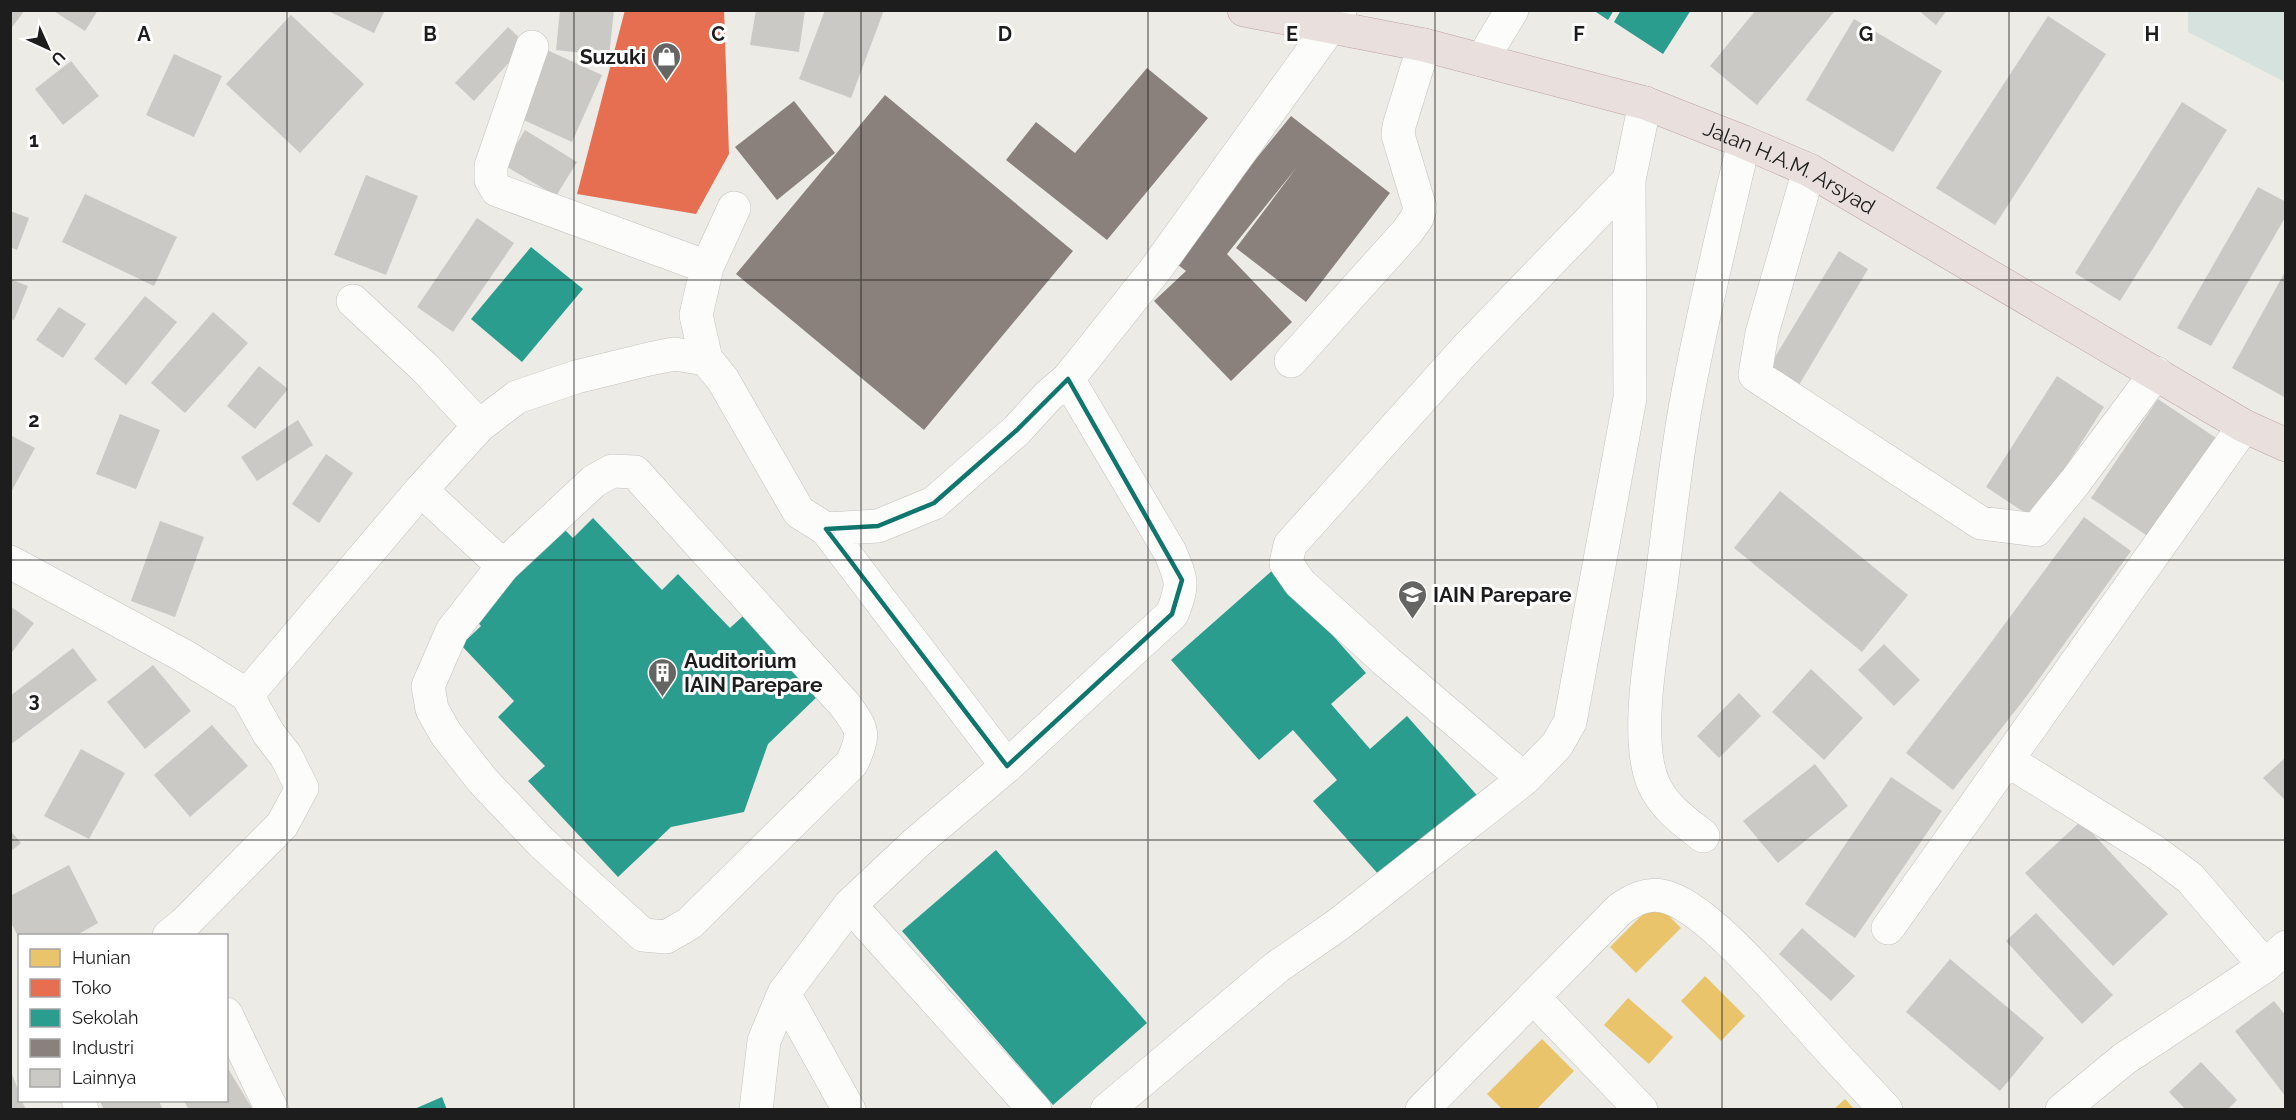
<svg xmlns="http://www.w3.org/2000/svg" width="2296" height="1120" viewBox="0 0 2296 1120" font-family="Raleway,sans-serif">
  <style>
    .wetland { fill: #d5e2dd }
    .homes { fill: #e9c46a }
    .shops { fill: #e76f51 }
    .schools { fill: #2a9d8f }
    .industry { fill: #8a817c }
    .building { fill: #cac9c6 }
    .lines { fill: none; stroke-linecap: round; stroke-linejoin: round }
    .minor-casing { stroke: #c3c2c0; stroke-width: 34 }
    .highway-casing { stroke: #bea0a0; stroke-width: 34 }
    .minor { stroke: #fcfcfb; stroke-width: 33 }
    .highway { stroke: #e9e0de; stroke-width: 33 }
    .marked { fill: none; stroke: #0f766e; stroke-width: 4.5; stroke-linejoin: round }
    .grid { fill: none; stroke: #1d1d1d; stroke-width: 1.5; stroke-opacity: 0.55 }
    .labels { text-anchor: middle; dominant-baseline: central; stroke-width: 6; stroke-linejoin: round; paint-order: stroke }
    .poi-label { font-size: 21px; font-weight: bold; fill: #1d1d1d; stroke: #fff; text-anchor: start }
    .street-label { font-size: 21px; fill: #1d1d1d; stroke: #fff }
    .grid-label { font-size: 20px; text-anchor: middle; font-weight: bold; fill: #1d1d1d; stroke: #fff; stroke-width: 6; stroke-linejoin: round; paint-order: stroke }
  </style>
  <rect width="100%" height="100%" fill="#ecebe6"/>
  <!-- wetland -->
  <path class="wetland" d="M2188 11H2285V82L2188 32Z"/>
  <!-- homes -->
  <path class="homes" d="M1655 902 1681 928 1636 973 1610 947Z
    M1705 976 1745 1016 1721 1041 1681 1001Z
    M1628 998 1673 1037 1649 1064 1604 1025Z
    M1542 1039 1574 1071 1536 1110H1503L1487 1094Z
    M1845 1099 1855 1110H1833Z"/>
  <!-- shops -->
  <path class="shops" d="M625 10H724L729 154 696 214 577 194Z"/>
  <!-- schools -->
  <path class="schools" d="M1593 10H1614L1608 20Z
    M1621 10H1691L1663 54 1614 22Z
    M531 247 583 289 522 362 471 319Z
    M593 518 662 590 678 574 730 628 743 616 819 695 768 744 744 812 671 827 618 877 528 781 545 766 498 717 514 701 461 645 481 626 468 612 560 525 573 538Z
    M1274 569 1366 673 1331 704 1370 749 1407 716 1482 801 1388 885 1313 801 1337 780 1293 730 1259 760 1171 660Z
    M996 850 1147 1023 1053 1105 902 931Z
    M442 1097 447 1110H412Z"/>
  <!-- industry -->
  <path class="industry" d="M1147 68 1208 118 1107 240 1006 160 1036 122 1075 153Z
    M885 95 1073 251 924 430 736 274Z
    M794 101 835 153 777 200 735 147Z
    M1291 116 1390 193 1306 302 1236 248 1297 167 1227 254 1292 322 1231 381 1154 301 1186 271 1173 261Z"/>
  <!-- building -->
  <path class="building" d="M10 10H25L10 30Z
    M52 10H98L85 31Z
    M326 10H385L374 33Z
    M560 10H614L609 56 556 50Z
    M756 10H805L799 52 750 45Z
    M825 10H884L851 98 799 79Z
    M1756 10 1834 12 1757 105 1710 66Z
    M1918 10H1947L1936 25Z
    M291 15 364 84 300 153 226 84Z
    M2048 16 2106 54 1995 225 1936 188Z
    M1854 19 1942 71 1893 152 1806 100Z
    M508 27 526 44 474 101 455 83Z
    M547 50 602 75 572 142 517 117Z
    M174 54 222 76 194 137 146 115Z
    M71 61 99 96 63 125 35 89Z
    M2182 102 2227 130 2120 301 2075 273Z
    M525 130 577 162 556 196 504 165Z
    M366 175 418 196 386 275 334 255Z
    M2258 187 2286 202V216L2211 346 2177 328Z
    M85 194 177 237 154 286 62 242Z
    M10 211 29 218 17 250 10 247Z
    M477 218 514 243 453 332 417 307Z
    M1839 251 1868 269 1799 385 1769 367Z
    M2286 270V398L2232 368Z
    M10 279 28 286 14 320 10 319Z
    M145 296 177 322 126 385 94 359Z
    M59 307 86 324 63 358 36 340Z
    M213 312 248 343 185 413 151 383Z
    M259 366 288 389 255 429 227 406Z
    M2057 376 2104 407 2033 518 1986 487Z
    M2158 399 2216 438 2149 537 2091 498Z
    M120 414 160 430 136 489 96 474Z
    M298 420 313 445 257 481 241 457Z
    M10 435 35 448 10 494Z
    M326 454 353 473 319 523 292 504Z
    M1780 491 1908 595 1862 652 1734 548Z
    M2084 517 2131 551 2026 697 1953 790 1906 753 1978 660Z
    M160 521 204 537 175 617 131 601Z
    M10 606 34 623 10 655Z
    M1884 644 1920 680 1894 706 1858 670Z
    M73 648 97 680 10 745V696Z
    M153 665 191 711 145 749 107 702Z
    M1811 669 1863 718 1824 760 1772 712Z
    M1739 693 1761 716 1719 758 1697 736Z
    M212 725 248 766 190 817 154 775Z
    M81 749 125 773 89 839 44 816Z
    M2286 757V801L2263 778Z
    M1815 764 1848 806 1778 863 1743 821Z
    M1891 777 1942 811 1855 938 1805 904Z
    M2081 821 2168 914 2113 966 2025 873Z
    M10 830 21 843 10 852Z
    M69 865 98 923 75 936H18L10 921V896Z
    M2036 913 2113 995 2082 1024 2006 941Z
    M1802 928 1855 976 1831 1001 1779 954Z
    M1950 959 2044 1038 2000 1091 1906 1012Z
    M2274 1001 2286 1016V1097L2235 1031Z
    M2201 1062 2237 1100 2227 1110H2186L2169 1092Z
    M226 1065 253 1110H189L184 1101H226Z
    M11 1072 20 1094V1101H22L26 1110H11Z
    M100 1101H159L163 1110H104Z"/>
  <g class="lines">
    <defs>
      <path id="minor" d="M532 47 491 166V180L497 190 707 267
        M1482 60 1512 10
        M1809 170 1762 333 1755 375 1981 523 2036 530 2075 482 2156 373
        M353 301 425 368 479 426
        M706 359 696 315 707 267 734 208
        M1291 361 1407 232 1417 218 1420 208 1398 135 1399 126 1424 45
        M612 471 635 472 845 705C864 731 865 733 852 763L690 923 666 937 643 935 541 842 483 781 446 734 432 709 428 686 452 631 503 566 594 481Z
        M421 490 503 566
        M10 562 184 656 247 695 269 734 286 756 302 788 282 825 184 924 169 936
        M247 695 421 490 479 426 517 397 576 377 649 359 674 354 706 359 723 380 799 512 826 529 878 526 934 503 1017 430 1048 396 1068 379 1155 270 1330 27 1340 10
        M2007 760 2155 852 2190 878 2265 966
        M1007 766 1172 614C1184 584 1182 581 1170 552L1068 379
        M1524 779 1386 661 1300 583 1286 563 1290 545 1465 350 1629 180
        M1703 836C1684 821 1665 808 1654 785 1633 739 1653 641 1660 591 1669 527 1675 462 1687 398 1703 312 1724 227 1744 142
        M850 905 1035 1110
        M1888 928 2244 426
        M784 993 849 1110
        M1533 997 1641 1110
        M226 1014 272 1110
        M78 1100 82 1110
        M756 1110 764 1041 784 993 850 905 916 843 1007 766 826 529
        M1107 1110 1277 967 1339 924 1524 779 1557 745 1570 722 1630 398 1629 180 1645 103
        M1422 1110 1620 909C1633 900 1646 893 1662 896 1705 903 1783 999 1814 1032 1837 1058 1862 1084 1886 1110
        M2062 1110 2124 1059 2265 966 2286 947"/>
      <g id="highway">
        <path id="s1" d="M1244 10 1424 45 1645 103 1744 142 1809 170 2244 426 2286 445"/>
      </g>
    </defs>
    <!-- minor casing -->
    <use href="#minor" class="minor-casing"/>
    <!-- highway casing -->
    <use href="#highway" class="highway-casing"/>
    <!-- minor -->
    <use href="#minor" class="minor"/>
    <!-- highway -->
    <use href="#highway" class="highway"/>
  </g>
  <!-- marked area -->
  <path class="marked" d="M1068 379 1182 580 1172 614 1007 766 826 529 878 526 934 503 1017 430Z"/>
  <!-- grid -->
  <path class="grid" d="M287 10V1110M574 10V1110M861 10V1110M1148 10V1110M1435 10V1110M1722 10V1110M2009 10V1110M10 280H2286M10 560H2286M10 840H2286"/>
  <!-- icons -->
  <defs>
    <symbol id="shop-pin" viewBox="-11 -11 22 30"><path d="M0 17L-7.5 6A9.5 9.5 0 1 1 7.5 6Z" fill="#656563" stroke="#fff"/><path d="M-5-2.5h2.3a2.7 3.5 0 0 1 5.4 0H5L5.5 6h-11ZM-1.5-2.5h3a1.5 2.3 0 0 0-3 0Z" fill="#fff"/></symbol>
    <symbol id="university-pin" viewBox="-11 -11 22 30"><path d="M0 17L-7.5 6A9.5 9.5 0 1 1 7.5 6Z" fill="#656563" stroke="#fff"/><path d="M0-5L7-2L0 1L-7-2ZM-4 1L0 2.5L4 1V4Q0 6-4 4Z" fill="#fff"/></symbol>
    <symbol id="building-pin" viewBox="-11 -11 22 30"><path d="M0 17L-7.5 6A9.5 9.5 0 1 1 7.5 6Z" fill="#656563" stroke="#fff"/><path d="M-4-6H4V6H1V3H-1V6H-4ZM-2.5-4.3h1.7v1.8h-1.7ZM.8-4.3h1.7v1.8H.8ZM-2.5-1h1.7V.8h-1.7ZM.8-1h1.7V.8H.8Z" fill="#fff"/></symbol>
  </defs>
  <g fill-rule="evenodd">
    <use href="#shop-pin" x="650" y="40" width="33" height="45"/>
    <use href="#university-pin" x="1396" y="578" width="33" height="45"/>
    <use href="#building-pin" x="646" y="656" width="33" height="45"/>
  </g>
  <g class="labels">
    <!-- poi labels -->
    <g class="poi-label">
      <text x="646" y="56" text-anchor="end">Suzuki</text>
      <text x="1433" y="594">IAIN Parepare</text>
      <text x="684" y="660">Auditorium<tspan x="684" dy="24">IAIN Parepare</tspan></text>
    </g>
    <!-- street labels -->
    <g class="street-label">
      <text stroke="none"><textPath href="#s1" startOffset="570">Jalan H.A.M. Arsyad</textPath></text>
    </g>
  </g>
  <g class="grid-label">
    <text x="144" y="41">A</text>
    <text x="430" y="41">B</text>
    <text x="718" y="41">C</text>
    <text x="1005" y="41">D</text>
    <text x="1292" y="41">E</text>
    <text x="1579" y="41">F</text>
    <text x="1866" y="41">G</text>
    <text x="2152" y="41">H</text>
    <text x="34" y="147">1</text>
    <text x="34" y="427">2</text>
    <text x="34" y="707">3</text>
  </g>
  <!-- border -->
  <rect width="2296" height="1120" fill="none" stroke="#1d1d1d" stroke-width="24"/>
  <!-- legend -->
  <rect x="18" y="934" width="210" height="168" fill="#ffffff" stroke="#a5a5a5" stroke-width="1.5"/>
  <rect x="30" y="949" width="30" height="18" fill="#e9c46a" stroke="#a5a5a5" stroke-width="1.5"/>
  <text x="72" y="964" font-size="18" fill="#1d1d1d">Hunian</text>
  <rect x="30" y="979" width="30" height="18" fill="#e76f51" stroke="#a5a5a5" stroke-width="1.5"/>
  <text x="72" y="994" font-size="18" fill="#1d1d1d">Toko</text>
  <rect x="30" y="1009" width="30" height="18" fill="#2a9d8f" stroke="#a5a5a5" stroke-width="1.5"/>
  <text x="72" y="1024" font-size="18" fill="#1d1d1d">Sekolah</text>
  <rect x="30" y="1039" width="30" height="18" fill="#8a817c" stroke="#a5a5a5" stroke-width="1.5"/>
  <text x="72" y="1054" font-size="18" fill="#1d1d1d">Industri</text>
  <rect x="30" y="1069" width="30" height="18" fill="#cac9c6" stroke="#a5a5a5" stroke-width="1.5"/>
  <text x="72" y="1084" font-size="18" fill="#1d1d1d">Lainnya</text>
  <!-- north arrow -->
  <g transform="translate(48 48) rotate(135)" stroke="#ffffff" stroke-width="4.5" paint-order="stroke">
  <path d="M0-4.5L10 22L0 15L-10 22Z" fill="#1d1d1d"/>
  <text y="-9" font-size="16" font-weight="bold" text-anchor="middle" fill="#1d1d1d">U</text>
  </g>
</svg>
